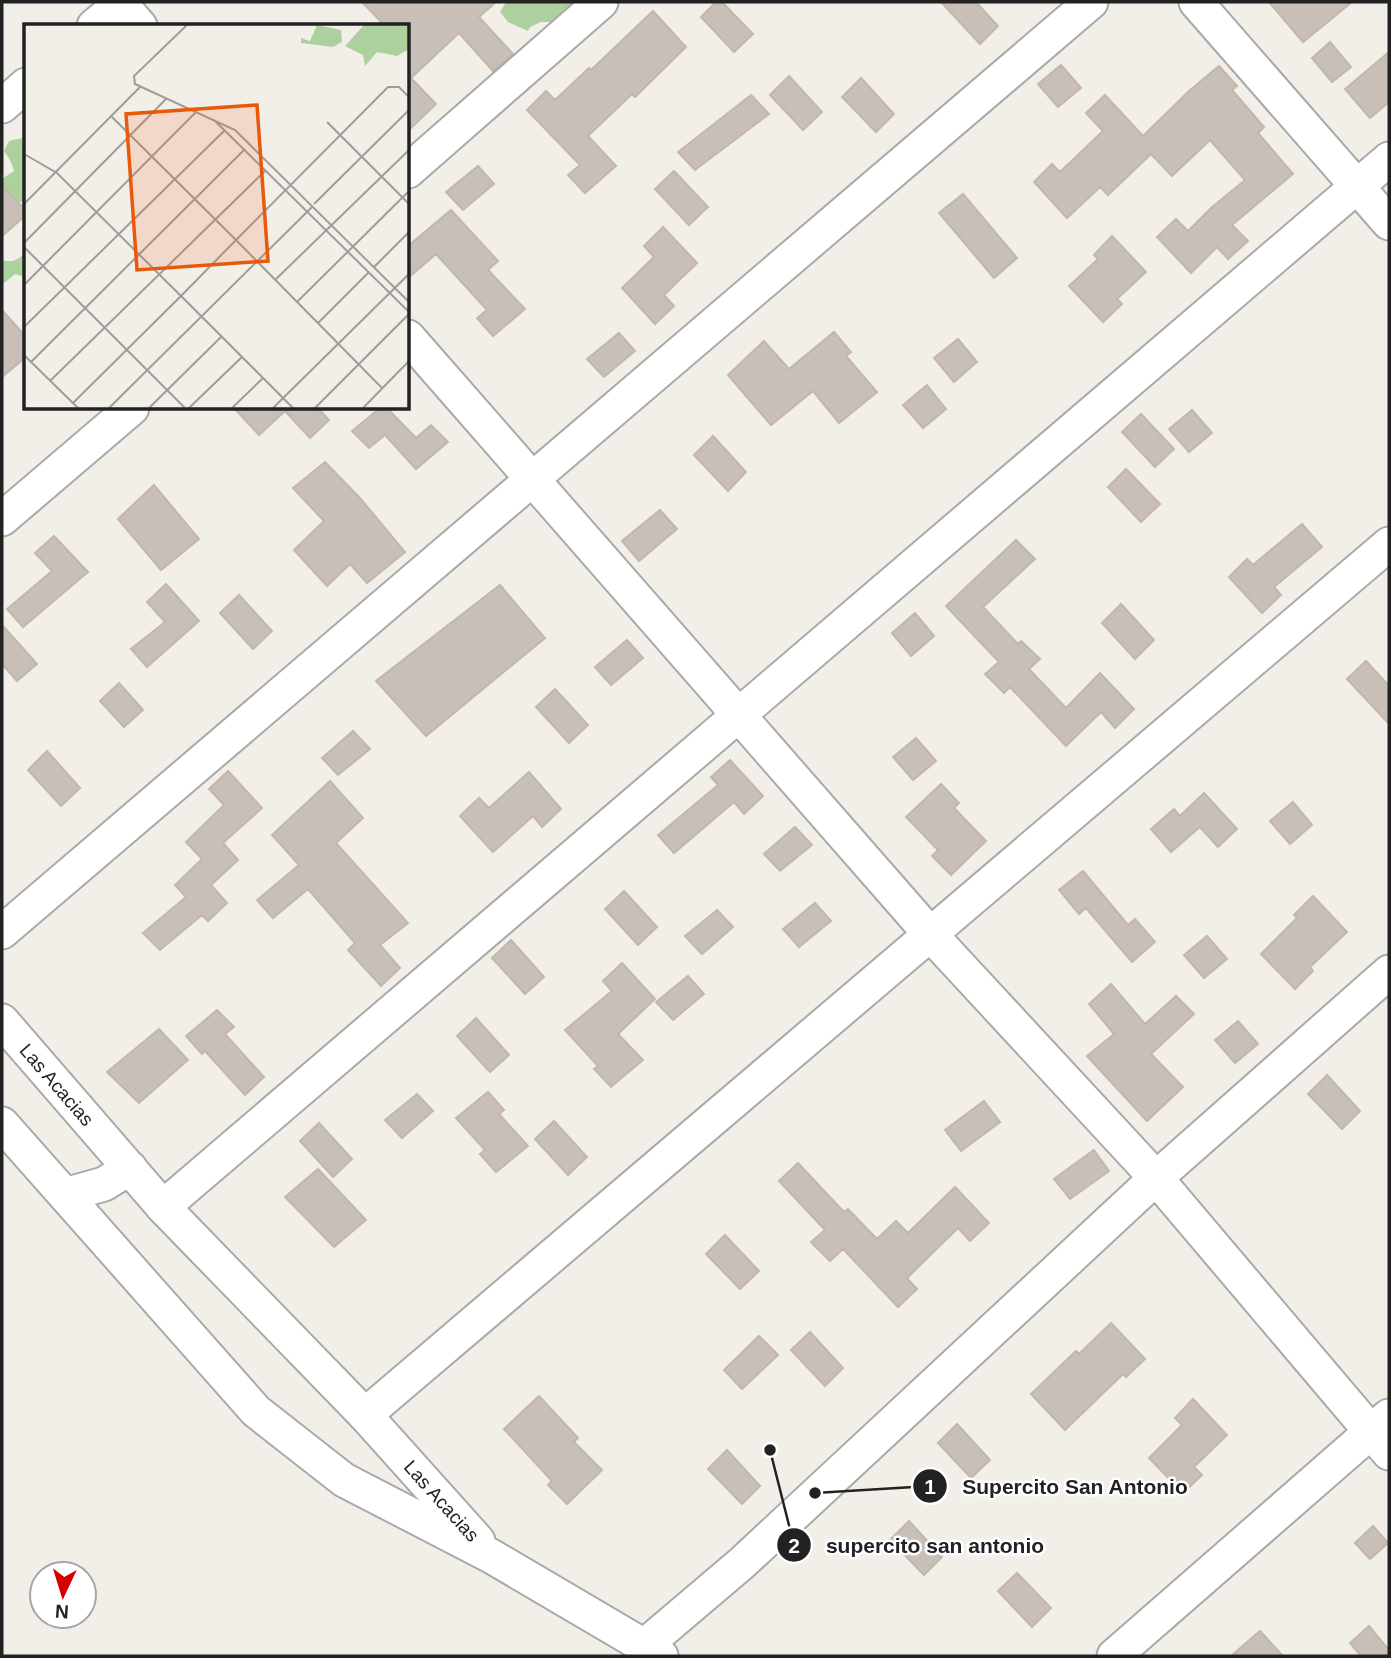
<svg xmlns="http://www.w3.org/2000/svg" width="1391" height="1658" viewBox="0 0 1391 1658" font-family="Helvetica,sans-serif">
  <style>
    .forest { fill: #add19e }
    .building { fill: #c7bfb8; stroke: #c4b6ab; stroke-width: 2 }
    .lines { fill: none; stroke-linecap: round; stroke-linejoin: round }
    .street-casing { stroke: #a9a9a9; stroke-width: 37 }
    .street { stroke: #fff; stroke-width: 33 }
    .labels { text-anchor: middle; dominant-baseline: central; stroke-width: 5; stroke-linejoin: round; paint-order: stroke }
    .street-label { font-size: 19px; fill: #222; stroke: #fff }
    .inset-road { fill: none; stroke: #9f9d99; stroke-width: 2 }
    .view { fill: #e8590c; fill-opacity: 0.15; stroke: #e8590c; stroke-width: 3.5 }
    .inset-edge { fill: none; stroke: #222; stroke-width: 3.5 }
    .leader { fill: none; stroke: #222; stroke-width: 2.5 }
    .callout-dot { fill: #222; stroke: #fff; stroke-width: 2.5 }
    .mark-label { font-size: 21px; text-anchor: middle; font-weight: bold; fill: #fff }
    .callout-label { font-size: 21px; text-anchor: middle; font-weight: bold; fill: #222; stroke: #fff; stroke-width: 5; stroke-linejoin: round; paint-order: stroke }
  </style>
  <rect width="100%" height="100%" fill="#f2efe9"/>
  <!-- forest -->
  <path class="forest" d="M506 2H578L553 22H541L530 27 528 31 508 22 500 12Z
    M22 138H26V201L2 205V179L14 171 10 160 4 151 9 141Z
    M26 251V277L15 274 2 285V260C13 263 19 260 26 251Z"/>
  <!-- building -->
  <path class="building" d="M362 2H496L479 17 513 54 493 71 459 33 411 78 436 104 408 131V26H385Z
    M716 2H722L753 34 734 52 701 17Z
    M941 2H976L998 26 980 44Z
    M1269 2H1352L1303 42Z
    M653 11 686 47 635 97 632 94 588 136 616 166 585 193 568 175 580 165 527 110 546 91 555 100 589 68 591 70Z
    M1330 42 1351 67 1332 82 1312 58Z
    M1389 52V102L1370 118 1345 89Z
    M1061 65 1081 88 1058 107 1038 84Z
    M1219 66 1237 86 1232 90 1264 127 1258 133 1293 174 1232 225 1248 241 1228 259 1217 247 1191 273 1157 237 1176 219 1188 231 1211 208 1245 180 1210 140 1172 176 1151 154 1108 195 1100 187 1067 218 1034 182 1052 164 1060 172 1103 131 1086 113 1105 95 1143 136 1189 91Z
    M789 76 822 112 803 130 770 95Z
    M861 78 894 114 876 132 842 97Z
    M751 95 769 114 695 170 678 152Z
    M478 166 494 184 463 210 446 192Z
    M674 171 708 207 689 225 655 189Z
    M2 185 26 211V215L2 236Z
    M963 194 1017 258 994 278 939 213Z
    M451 210 498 261 488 270 525 309 493 336 477 318 487 310 436 254 408 278V246Z
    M663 227 697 263 664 295 674 306 655 324 622 288 654 257 644 246Z
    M1112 236 1146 272 1117 299 1122 304 1103 322 1069 286 1098 259 1094 255Z
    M2 310 26 337V357L2 377Z
    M834 332 851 352 846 356 877 392 839 423 813 391 771 425 728 375 764 341 789 369Z
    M619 333 635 351 604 377 587 359Z
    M958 339 977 362 954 382 934 358Z
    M927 385 946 409 923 428 903 405Z
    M234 408H318L329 420 310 438 285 411 259 435Z
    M380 408H387L416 438 431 425 448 442 416 469 385 435 369 448 352 431Z
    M1192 410 1212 433 1189 452 1169 429Z
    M1141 414 1174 449 1155 467 1122 432Z
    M713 436 746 472 728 491 694 455Z
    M325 462 360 498 405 552 367 583 350 564 327 586 294 550 324 521 293 488Z
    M1126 469 1160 504 1141 522 1108 487Z
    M154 485 199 539 161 570 118 519Z
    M660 510 677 529 639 561 622 541Z
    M1302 524 1322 547 1274 587 1281 595 1262 613 1229 577 1247 559 1253 565Z
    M54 536 88 572 23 627 7 609 52 571 35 553Z
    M1016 540 1035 559 983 607 1018 644 1021 641 1040 659 1029 669 1066 708 1100 673 1134 709 1115 728 1101 712 1066 746 1010 687 1004 693 985 674 999 662 946 606Z
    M166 584 199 621 147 667 131 649 165 622 147 602Z
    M500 585 545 638 426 736 376 681Z
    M239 595 272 631 253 649 220 613Z
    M1121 604 1154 640 1135 659 1102 623Z
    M915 613 934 636 911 656 892 633Z
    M2 625 37 664 17 681 2 664Z
    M627 640 643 658 611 685 595 667Z
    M1366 661 1389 686V724L1347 679Z
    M119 683 143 710 124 727 100 701Z
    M555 689 588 725 569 743 536 707Z
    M353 731 370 749 338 775 322 758Z
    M916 738 936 761 913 780 893 757Z
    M47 751 80 788 61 806 28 770Z
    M730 760 763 796 744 814 734 802 674 853 658 835 718 785 711 777Z
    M228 771 262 808 223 843 238 860 211 885 227 903 208 921 202 915 160 950 143 933 186 897 175 885 202 859 186 842 224 805 209 789Z
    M529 772 561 809 542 827 533 816 493 852 460 816 479 798 489 808Z
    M330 781 363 818 336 843 408 923 380 945 400 968 381 986 348 950 355 943 308 889 273 918 257 900 299 865 272 835Z
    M941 784 959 803 954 808 986 841 951 875 932 856 938 850 906 817Z
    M1204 793 1237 829 1218 847 1200 827 1171 852 1151 829 1174 809 1180 816Z
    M1293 802 1312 825 1290 844 1270 821Z
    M795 827 812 845 780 871 764 854Z
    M1083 871 1128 925 1135 919 1155 942 1132 962 1086 908 1079 914 1059 890Z
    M624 891 657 927 638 945 605 909Z
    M1313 896 1347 932 1310 967 1313 971 1295 989 1261 954 1297 918 1294 915Z
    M815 903 831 921 799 947 783 929Z
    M717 910 733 927 702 954 685 936Z
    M1207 936 1227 959 1204 978 1184 955Z
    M511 940 544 977 525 994 492 958Z
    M622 963 655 999 618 1034 643 1060 611 1087 594 1069 598 1066 565 1030 612 991 603 981Z
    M688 976 704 994 673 1020 656 1002Z
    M1111 984 1145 1024 1176 996 1194 1014 1151 1054 1183 1087 1147 1121 1087 1056 1114 1034 1089 1004Z
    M217 1010 234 1027 225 1034 264 1077 245 1095 205 1051 202 1054 186 1036Z
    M476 1018 509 1055 490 1072 457 1036Z
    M1238 1021 1258 1044 1235 1063 1215 1040Z
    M159 1029 188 1060 139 1103 107 1072Z
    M1327 1075 1360 1111 1342 1129 1308 1094Z
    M488 1092 504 1110 499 1114 528 1146 496 1172 480 1154 485 1150 456 1118Z
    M417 1094 433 1111 402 1138 385 1120Z
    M984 1101 1000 1122 961 1151 945 1130Z
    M554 1121 587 1157 568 1175 535 1139Z
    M319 1123 352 1159 333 1177 300 1141Z
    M1094 1150 1109 1171 1070 1199 1054 1179Z
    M798 1163 844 1212 848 1209 877 1239 896 1221 908 1233 955 1187 989 1223 970 1241 958 1228 907 1278 917 1289 898 1307 843 1249 830 1261 811 1242 825 1230 779 1181Z
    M318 1169 366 1220 334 1247 285 1197Z
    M725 1235 759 1271 740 1289 706 1254Z
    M1111 1323 1145 1359 1126 1377 1123 1374 1065 1430 1031 1394 1076 1351 1079 1354Z
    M810 1332 843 1368 825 1386 791 1350Z
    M759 1336 778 1355 742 1389 724 1370Z
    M539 1396 578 1438 574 1442 602 1470 567 1504 548 1485 552 1481 504 1429Z
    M1193 1399 1227 1435 1194 1467 1202 1475 1183 1493 1149 1458 1182 1425 1175 1418Z
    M957 1424 990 1460 971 1478 938 1443Z
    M727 1450 760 1486 742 1504 708 1469Z
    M909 1521 942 1557 924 1575 890 1540Z
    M1373 1526 1388 1543 1370 1559 1355 1543Z
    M1017 1573 1051 1608 1032 1627 998 1591Z
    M1369 1626 1389 1650V1656H1361L1350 1643Z
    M1260 1631 1283 1656H1231Z"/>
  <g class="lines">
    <defs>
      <g id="street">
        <path d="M119 2 140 26"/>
        <path d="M1196 2 1389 223"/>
        <path d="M94 26 123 2"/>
        <path d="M2 106 26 85"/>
        <path d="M408 171 601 2"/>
        <path d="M408 337 930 934 1156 1178 1389 1453"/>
        <path d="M2 519 132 408"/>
        <path d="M2 932 1091 2"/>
        <path id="s1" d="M2 1021 163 1207 365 1415 478 1541"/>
        <path d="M2 1124 256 1411 344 1480 491 1556 661 1656"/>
        <path d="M65 1195 104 1184 130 1168"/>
        <path d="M163 1207 1389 159"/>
        <path d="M365 1415 1389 544"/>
        <path d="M643 1647 742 1563 1156 1178 1389 972"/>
        <path d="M1114 1656 1389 1416"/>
      </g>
    </defs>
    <!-- street casing -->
    <use href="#street" class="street-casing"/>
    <!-- street -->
    <use href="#street" class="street"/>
  </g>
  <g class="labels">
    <!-- street labels -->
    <g class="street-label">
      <text stroke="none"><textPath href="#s1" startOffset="84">Las Acacias</textPath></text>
      <text stroke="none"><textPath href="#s1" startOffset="651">Las Acacias</textPath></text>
    </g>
  </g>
  <!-- overview -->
  <g transform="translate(24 24)">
    <rect width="385" height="385" fill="#f2efe9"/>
    <path d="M293 1 317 6 318 18 309 23 277 19V14L286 17ZM340 1H385V25L373 32 353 28 341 42 339 31 321 22Z" fill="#add19e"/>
    <path class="inset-road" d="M163 1 110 52 111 60 211 106 385 278M88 93 212 216 364 63H375L385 73M190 96 385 288M303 98 385 180M0 130 33 149 157 272 212 216 358 364M0 180 116 63M290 180 385 86M0 219 143 74M0 223 161 384M350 243 385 208M251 256 385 126M0 261 173 87M273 278 385 167M294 299 345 248M0 303 200 107M0 331 54 384M7 338 221 125M26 357 242 146M49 379 157 272 269 384M85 384 288 183M125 384 197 313M165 384 218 333M208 384 239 354M249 384 385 250M291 384 385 290M339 384 385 337"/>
    <path class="view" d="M233 81 244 237 113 246 102 90Z"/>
    <rect width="385" height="385" class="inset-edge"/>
  </g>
  <!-- callouts -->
  <path class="leader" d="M815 1493L930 1486M770 1450L794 1545"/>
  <g class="callout-dot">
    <circle cx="815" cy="1493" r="7"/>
    <circle cx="770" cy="1450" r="7"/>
    <circle cx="930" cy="1486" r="18"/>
    <circle cx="794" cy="1545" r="18"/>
  </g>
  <g class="mark-label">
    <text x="930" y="1494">1</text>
    <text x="794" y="1553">2</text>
  </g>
  <g class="callout-label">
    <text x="1075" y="1494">Supercito San Antonio</text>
    <text x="935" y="1553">supercito san antonio</text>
  </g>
  <!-- border -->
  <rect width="1391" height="1658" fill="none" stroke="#222222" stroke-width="7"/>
  <!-- north arrow -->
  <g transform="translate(63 1595) rotate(184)"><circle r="33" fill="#ffffff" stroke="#a7a7a7" stroke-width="2"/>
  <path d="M0-5L12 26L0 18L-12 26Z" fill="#d40000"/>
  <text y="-10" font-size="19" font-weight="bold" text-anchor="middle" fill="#222222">N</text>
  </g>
</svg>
